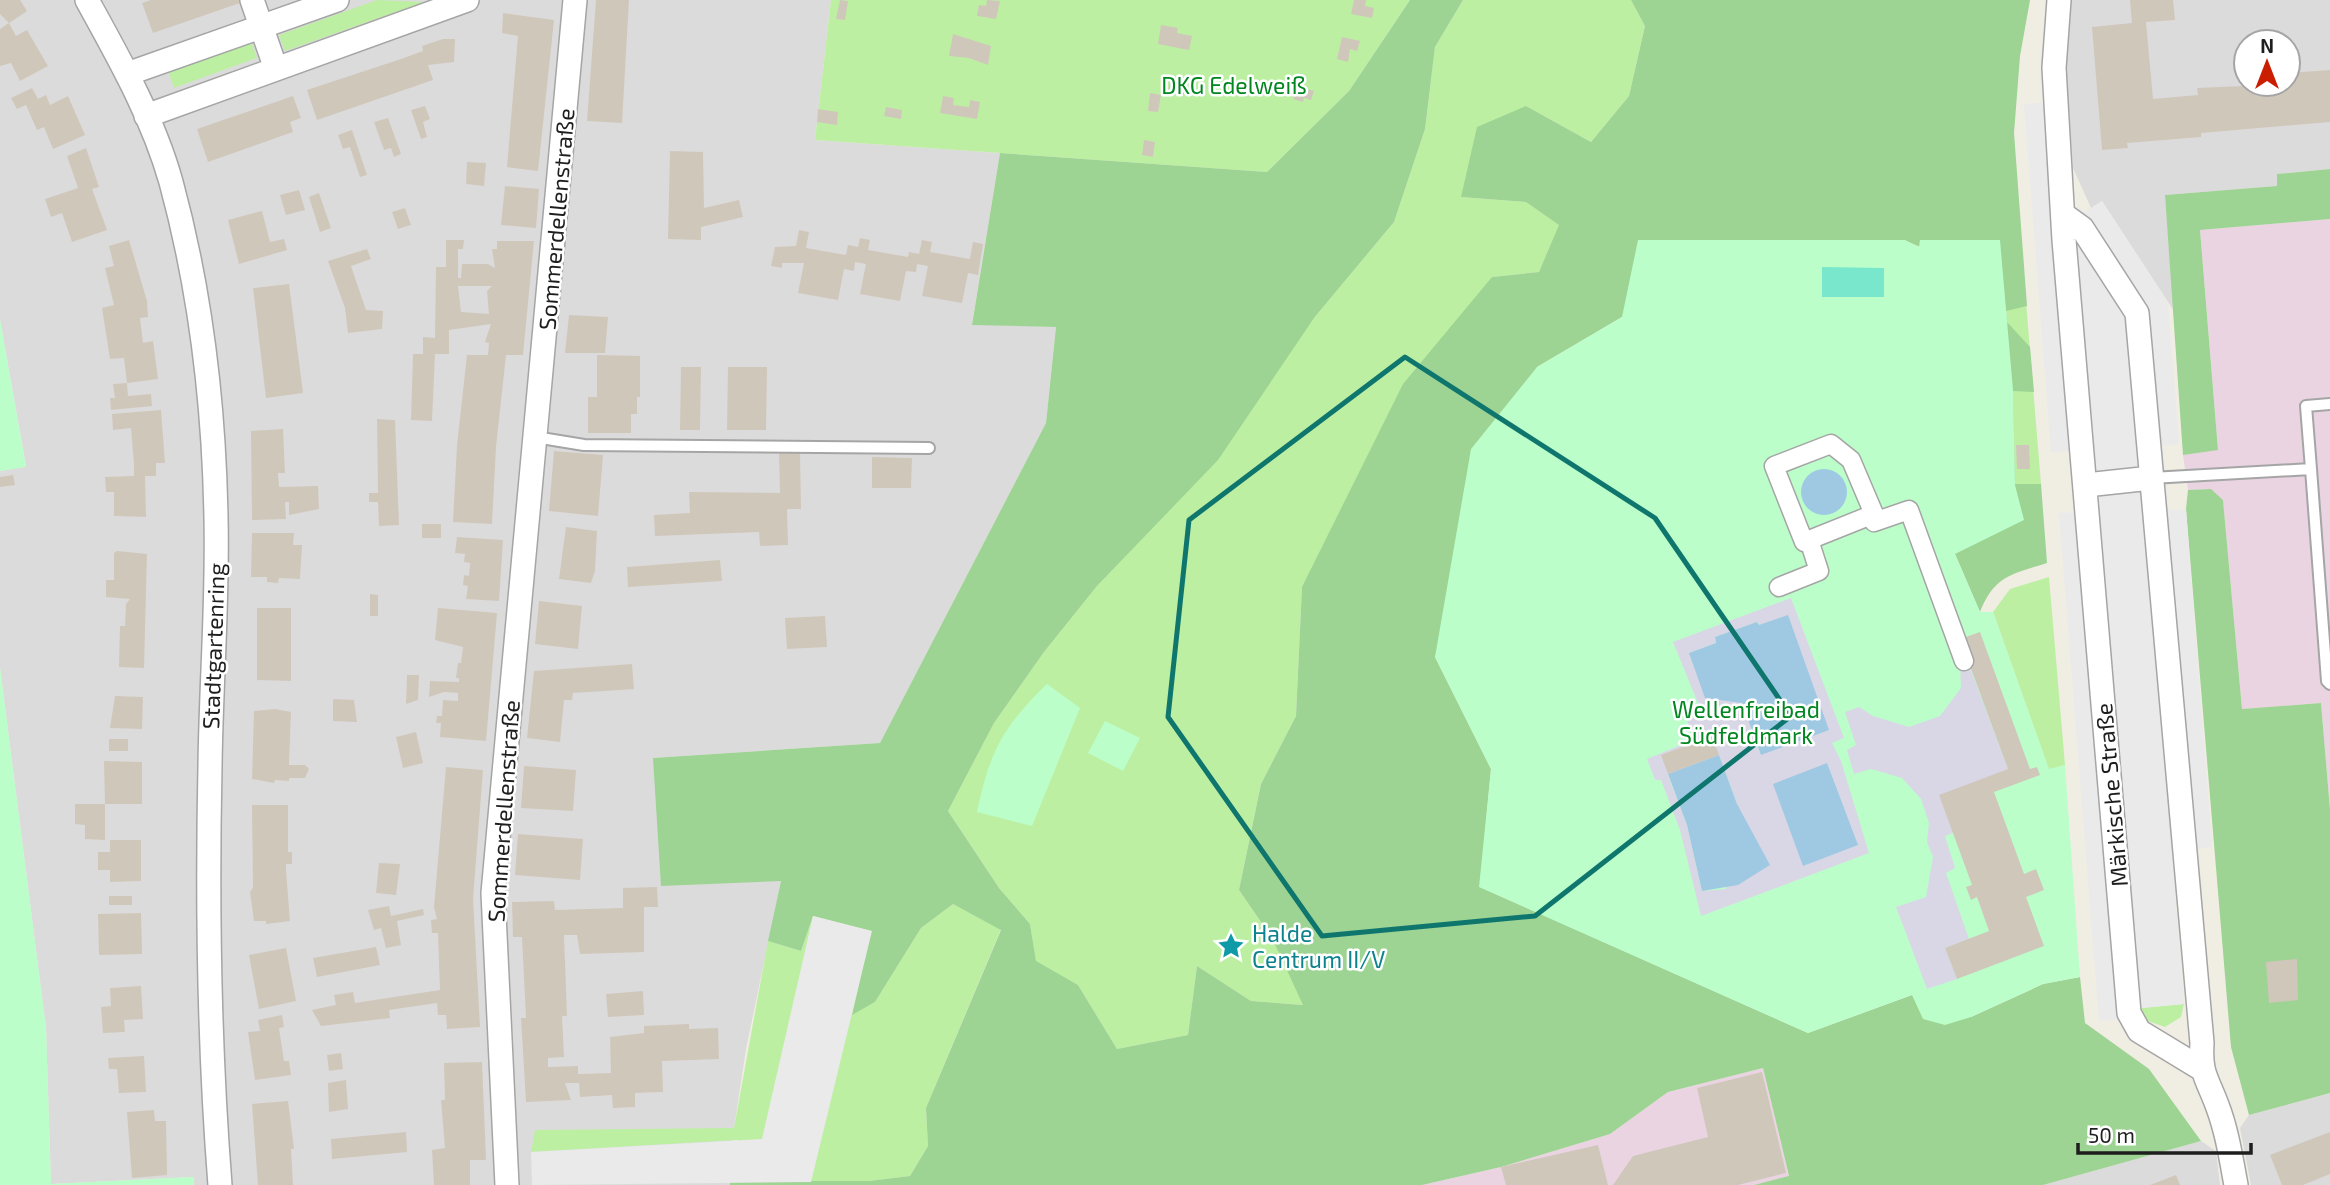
<svg xmlns="http://www.w3.org/2000/svg" width="2330" height="1185" viewBox="0 0 2330 1185" font-family="'Exo 2',sans-serif">
  <style>
    .residential { fill: #dcdbdb; fill-rule: evenodd }
    .industrial { fill: #ead4e2 }
    .grass { fill: #bdefa3 }
    .forest { fill: #9dd393 }
    .park { fill: #bbfeca }
    .pitch { fill: #79e7cc }
    .parking { fill: #eaeaea }
    .plaza { fill: #d9d7e6; fill-rule: evenodd }
    .water { fill: #9fc9e2 }
    .building { fill: #d0c7bb; fill-rule: evenodd }
    .lines { fill: none; stroke-linecap: round; stroke-linejoin: round }
    .service-casing { stroke: #a5a5a5; stroke-width: 14 }
    .pedestrian-casing { stroke: #a5a5a5; stroke-width: 21 }
    .minor-casing { stroke: #a5a5a5; stroke-width: 26 }
    .service { stroke: #fff; stroke-width: 10 }
    .pedestrian { stroke: #fff; stroke-width: 18 }
    .minor { stroke: #fff; stroke-width: 23 }
    .marked { fill: none; stroke: #0f766e; stroke-width: 5; stroke-linejoin: round }
    .labels { text-anchor: middle; dominant-baseline: central; stroke-width: 5; stroke-linejoin: round; paint-order: stroke }
    .park-label { font-size: 23px; fill: #018620; stroke: #fff }
    .street-label { font-size: 23px; fill: #1e1e1e; stroke: #fff }
    .culture-label { font-size: 23px; fill: #0d838f; stroke: #fff; text-anchor: start }
  </style>
  <rect width="100%" height="100%" fill="#f0ede3"/>
  <!-- residential -->
  <path class="residential" d="M0 0H831L815 140 1000 153 972 324 1056 327 1046 423 880 743 653 758 781 881 746 1049 734 1128 730 1185H194L193 1177 51 1184 46 1028 0 668V471L26 466 0 320Z
    M2072 0H2330V169L2278 174V186L2165 195 2174 311 2102 201 2091 208 2073 168 2066 68ZM2246 42H2288V84H2246Z
    M2330 1093V1185H2251L2240 1128 2249 1115Z
    M2201 1141 2216 1151 2220 1185H2043Z"/>
  <!-- industrial -->
  <path class="industrial" d="M2330 219V810L2321 703 2242 709 2223 500 2210 489 2188 490 2183 455 2218 449 2200 230Z
    M1763 1068 1789 1177 1754 1185H1422L1501 1167 1610 1134 1668 1092Z"/>
  <!-- grass -->
  <path class="grass" d="M377 0 424 2 285 51 279 35Z
    M831 0H1410L1349 91 1267 172 815 140Z
    M1463 0H1631L1645 26 1629 96 1591 142 1526 106 1461 197 1526 202 1560 225 1539 272 1492 277 1302 587 1296 716 1261 784 1239 890 1272 938 1304 1005 1251 1001 1197 966 1188 1035 1117 1049 1078 985 1036 962 1030 924 999 888 948 811 994 723 1044 652 1097 586 1151 529 1314 318 1394 222 1425 129 1435 47Z
    M251 41 257 58 174 88 168 71Z
    M2000 240 2021 241 2041 484 2015 485 2013 390Z
    M2049 577 2065 765 2049 770 1993 612 2010 589Z
    M953 904 1001 929 926 1108 928 1146 910 1176 869 1181H730L738 1140 531 1152 535 1130 734 1128 768 941 801 951 813 916 872 931 852 1014 875 1002 921 928Z
    M2184 1004 2181 1017 2165 1027 2148 1021 2141 1008Z"/>
  <!-- forest -->
  <path class="forest" d="M1410 0H1463L1435 47 1425 129 1394 222 1314 318 1218 460 1097 586 1044 652 994 723 948 811 999 888 1030 924 1036 961 1078 985 1117 1049 1188 1035 1197 966 1251 1001 1303 1005 1272 938 1239 890 1261 784 1296 716 1302 587 1403 384 1492 277 1539 272 1559 225 1526 202 1461 197 1477 127 1526 106 1591 142 1629 96 1645 26 1631 0H2030L2020 56 2014 133 2027 306 2006 311 2007 322 2030 347 2034 392 2013 391 2015 484H2041L2047 563C2012 574 1994 576 1980 612L1955 554 1920 247 1904 240H1785L1622 317 1537 367 1435 657 1491 769 1480 887 1808 1033 1912 995 1971 1017 2043 984 2080 977 2085 1023 2149 1069 2201 1141 2043 1185H1754L1789 1176 1763 1068 1668 1092 1610 1134 1501 1167 1422 1185H730V1181H869L910 1176 928 1146 926 1108 1001 930 953 904 921 928 875 1002 852 1015 871 931 813 916 801 951 768 941 781 881 661 886 653 758 880 743 1046 423 1056 327 972 325 1000 153 1267 172 1349 91Z
    M2330 169V219L2200 230 2218 450 2183 455 2165 195 2277 186V174Z
    M2211 489 2223 500 2242 709 2321 703 2330 810V1093L2249 1115 2231 1047 2186 509 2188 490Z"/>
  <!-- park -->
  <path class="park" d="M1638 240H1905L1919 247 1920 240H2000L2013 390 2015 485 2024 520 1955 554 1980 612H1993L2049 769 2065 765 2080 977 2043 984 1971 1017 1945 1025 1923 1019 1912 995 1808 1033 1479 887 1491 769 1435 657 1471 449 1537 367 1622 317Z
    M0 320 26 467 0 471Z
    M0 668 46 1028 51 1184 194 1177V1185H0Z
    M1047 684 1080 708 1032 826 977 812C990 751 1002 728 1047 684Z
    M1105 721 1140 738 1123 771 1088 753Z"/>
  <!-- pitch -->
  <path class="pitch" d="M1822 267 1884 268V297H1822Z"/>
  <!-- parking -->
  <path class="parking" d="M2044 102 2051 191 2085 212 2102 201 2168 303 2179 444 2163 446 2168 510 2186 509 2212 847 2172 851 2184 1004 2142 1008V1017L2099 1021 2059 513 2077 512 2072 451 2051 452 2024 104Z
    M813 916 872 931 811 1182 532 1185 531 1152 762 1139Z"/>
  <!-- plaza -->
  <path class="plaza" d="M1791 598 1844 738 1832 743 1841 761 1869 853 1701 916 1680 830 1661 780H1655L1647 759 1695 739 1687 721 1702 713 1673 642ZM1758 622 1759 625 1761 755 1742 702 1689 653 1716 643 1715 637ZM1719 755 1737 804 1726 889 1702 891 1687 825 1668 775Z
    M1967 660 2008 769 1953 833 1945 836 1955 868 1946 873 1969 939 1945 948 1957 979 1927 989 1896 907 1926 897 1933 857 1927 842 1929 823 1921 799 1902 778 1871 769 1854 774 1847 750 1856 745 1845 712 1859 707 1873 716 1909 727 1940 716 1961 688 1960 664Z"/>
  <!-- water -->
  <path class="water" d="M1801 492a23 23 0 1 1 46 0a23 23 0 1 1-46 0Z
    M1788 615 1829 730 1761 755 1742 703 1705 698 1689 653 1716 643 1715 637 1757 622 1759 625Z
    M1719 755 1737 804 1770 865 1738 885 1702 891 1687 825 1668 774Z
    M1827 763 1858 845 1803 866 1773 784Z"/>
  <!-- building -->
  <path class="building" d="M0 0H20L27 11 9 23 0 14Z
    M151 0H239L240 3 153 33 142 3Z
    M596 0H629L622 123 587 121Z
    M840 0 848 1 845 20 836 19Z
    M987 0 1000 1 996 19 977 16 979 5 986 6Z
    M1354 0H1366L1365 6 1374 8 1372 18 1351 14Z
    M2130 0H2173L2175 20 2146 22 2153 99 2198 95 2197 88 2288 84V73L2330 70V122L2201 133V137L2127 143 2128 148 2102 150 2092 27 2132 23Z
    M503 13 554 20 538 171 507 167 518 36 502 33Z
    M9 23 16 36 27 30 48 66 20 81 11 63 0 66V29Z
    M1161 25 1178 28 1177 33 1192 36 1189 50 1158 44Z
    M953 34 991 46 988 65 969 58 949 56Z
    M1342 37 1360 41 1357 51 1350 49 1348 62 1337 59Z
    M443 39H455L454 62 428 65 433 80 317 120 307 90 401 59 423 51 422 46Z
    M1170 80 1186 82 1184 95 1168 92Z
    M1297 86 1314 91 1311 100 1304 98 1303 102 1293 99Z
    M32 88 38 99 46 95 50 105 68 96 85 135 53 149 44 127 37 130 26 105 17 109 11 98Z
    M1150 93 1161 95 1158 112 1148 111Z
    M293 96 301 118 290 122 293 132 208 162 197 129Z
    M943 96 954 98 953 105 969 107 970 100 980 102 977 119 940 113Z
    M425 106 430 119 423 122 427 137 421 139 411 110Z
    M886 107 902 110 901 119 884 116Z
    M818 109 838 112 837 125 817 122Z
    M388 118 401 154 394 157 391 148 384 150 374 122Z
    M352 130 367 175 360 177 350 147 343 149 338 135Z
    M1144 140 1155 142 1153 157 1142 155Z
    M86 148 99 187 92 189 107 230 72 242 62 213 51 217 45 199 78 188 67 156Z
    M670 151 703 152 704 208 739 200 743 217 701 227V240L668 239Z
    M467 162 486 163 484 186 466 184Z
    M505 186 539 189 536 228 501 225Z
    M299 190 305 210 286 215 280 195Z
    M319 193 331 228 320 232 309 197Z
    M405 208 411 225 398 229 392 212Z
    M262 211 270 242 284 239 287 250 239 264 228 220Z
    M799 230 809 232 806 248 846 255 848 245 858 247 860 238 870 240 868 250 908 257 909 252 919 254 922 240 932 242 930 252 970 259 973 242 983 244 978 275 968 273 962 303 922 296 928 266 917 264 916 272 906 271 900 301 860 294 866 264 855 262 854 271 844 269 838 300 798 293 804 263H782V268L771 266 775 247 796 246Z
    M129 240 147 301 148 317 140 318 143 343 153 341 158 379 127 383 124 358 110 359 102 308 114 305 105 268 114 266 109 246Z
    M446 240H464L463 249H458V278H461L462 264H488L495 268 492 249H497V241H534L523 355H506L496 447 492 524 453 522 457 445 467 355H488L489 343 485 342 491 324 449 330V354H435L432 421 411 420 413 354H423V337L435 338 436 267H446ZM458 286H492L487 291 489 314 461 312Z
    M367 249 371 259 351 266 366 310 383 311 382 329 348 333 345 308 328 261Z
    M289 284 303 393 266 398 253 288Z
    M569 315 608 317 605 353H565Z
    M597 355 640 356V397H637V414H631V433H588V397H597Z
    M681 367H701L700 430H680Z
    M728 367H767L766 430H727Z
    M127 383 128 396 151 394 152 406 111 410 110 398H115L113 384Z
    M161 410 165 463H156V476H145L146 517 114 516V492H106L105 477 134 476V464L131 428 113 430 112 414Z
    M377 419 395 420 399 525 379 526 378 502H369V493H378Z
    M283 429 285 473H278L279 487 318 486 319 509 289 515V502H285L286 519 252 520 251 431Z
    M2016 445H2029L2030 469H2017Z
    M554 451 603 455 598 516 549 511Z
    M779 452H800L801 509H787L788 545 760 546 759 532 655 536 654 515 690 513 689 492 780 493Z
    M872 457 912 458 911 488H872Z
    M13 475 15 485 0 487V477Z
    M422 524H441V538H422Z
    M566 527 597 531 595 571 591 583 559 579Z
    M252 533H294L293 545H302L300 579 279 578 278 583 267 582V577H251Z
    M457 537 503 540 499 601 466 599 468 586 463 585 464 575 469 576 470 563 464 562 465 554 455 553Z
    M117 551 147 554 144 668 119 667 120 626H125L126 604 130 599 106 597V580H114V553Z
    M720 560 722 581 628 587 627 567Z
    M370 594 378 595V616H370Z
    M539 601 582 606 578 649 535 644Z
    M257 608H291V681L257 680Z
    M438 608 497 613 486 741 440 737 441 723H436L437 716H442L443 700 458 701V693L444 692 429 697 430 681 459 682V678H456L458 663H461L463 647 435 640Z
    M825 616 827 647 787 649 785 618Z
    M1980 632 2030 769 2037 767 2040 775 1994 792 2024 874 2036 869 2044 890 2026 897 2044 946 1957 979 1945 948 1989 931 1977 897 1971 900 1966 887 1972 885 1939 795 2008 769 1960 639Z
    M632 664 634 689 573 693 572 700H564L560 742 527 738 534 671Z
    M407 675H419L418 700 406 704Z
    M115 696 143 697 142 729 110 728Z
    M333 699 354 700 357 722 333 721Z
    M275 709 291 712 289 765H305L309 769 305 778H289V781L275 780 274 783 252 779 254 711Z
    M416 732 423 763 403 768 396 737Z
    M1712 736 1719 755 1668 774 1661 755Z
    M109 739H128V751H109Z
    M104 761 142 762V804H105V840L85 839V825L75 824V804H105Z
    M524 766 576 770 573 811 521 808Z
    M446 767 483 770 473 899 480 1027 447 1029 446 1015H438L437 1003 389 1010 390 1018 321 1026 312 1010 336 1005 334 995 353 992 355 1003 440 990 438 933H432L431 920 437 919 434 907Z
    M252 805H288V852H292V864H286V871L290 921 266 924V921H254L250 892 253 888Z
    M518 834 583 839 580 880 515 875Z
    M110 840H141V881L110 882V870H98V852H110Z
    M379 863 400 864 396 895 376 893Z
    M657 887 658 907H644V952L580 954 577 935H564L567 1016H562L564 1057 548 1058V1067L578 1066V1074L611 1073 610 1037 644 1033V1026L689 1024V1029L718 1028 719 1059 662 1061 663 1092 635 1093V1107L613 1108 612 1095 580 1097 579 1083H565L571 1100 526 1102 521 1018H526L522 937H513L512 902 554 901 555 910 623 908V888Z
    M109 896H132V905H109Z
    M389 906 391 916 423 909 424 915 397 921 401 945 386 948 381 928 374 930 368 910Z
    M141 913 142 954 99 955 98 914Z
    M376 947 380 965 317 977 313 958Z
    M286 948 296 1001 259 1009 249 955Z
    M2297 959 2298 1000 2269 1003 2266 962Z
    M141 986 143 1019 124 1020 125 1032 103 1033 101 1007 111 1006 110 988Z
    M643 991 644 1015 608 1017 606 994Z
    M282 1015 284 1027 279 1028 284 1061H289L291 1075 255 1080 248 1032 260 1031 258 1020Z
    M341 1053 343 1069 329 1071 327 1055Z
    M144 1056 146 1092 119 1093 117 1069H109L108 1058Z
    M482 1062 486 1160H470V1185H434L432 1150 445 1148 441 1100H445L444 1063Z
    M1762 1072 1786 1173 1738 1185H1613L1633 1156 1708 1137 1697 1088Z
    M346 1080 348 1109 329 1112 328 1083Z
    M288 1101 294 1149H291L293 1185H258L252 1104Z
    M154 1110 155 1121H166L167 1175 132 1178 127 1112Z
    M406 1132 407 1152 332 1159 331 1139Z
    M2330 1132V1174L2303 1185H2282L2270 1155Z
    M1598 1145 1608 1185H1506L1501 1167Z
    M2176 1175 2180 1185H2150Z"/>
  <g class="lines">
    <defs>
      <path id="service" d="M535 437 584 445 929 448
        M2311 469 2327 681 2330 684
        M2151 478 2311 469 2306 406 2330 404"/>
      <path id="pedestrian" d="M1831 444 1851 460 1874 514 1804 542 1774 466Z
        M1870 516 1874 522 1909 510 1964 661
        M1779 587 1819 571 1809 540"/>
      <path id="minor" d="M87 0C119 58 153 118 171 182 201 292 214 404 216 518 218 600 211 684 210 766 207 906 209 1046 220 1185
        M252 0 276 69
        M2059 0 2054 68 2064 240 2129 1013 2139 1031 2200 1068
        M127 74 337 0
        M146 116 467 0
        M2064 215 2082 228 2137 313 2202 1043C2200 1074 2207 1078 2217 1105 2227 1131 2231 1158 2236 1185
        M2086 485 2151 478
        M507 1185 493 893 575 0"/>
    </defs>
    <!-- service casing -->
    <use href="#service" class="service-casing"/>
    <!-- pedestrian casing -->
    <use href="#pedestrian" class="pedestrian-casing"/>
    <!-- minor casing -->
    <use href="#minor" class="minor-casing"/>
    <!-- service -->
    <use href="#service" class="service"/>
    <!-- pedestrian -->
    <use href="#pedestrian" class="pedestrian"/>
    <!-- minor -->
    <use href="#minor" class="minor"/>
  </g>
  <!-- marked area -->
  <path class="marked" d="M1405 357 1655 518 1791 716 1535 916 1322 936 1168 717 1189 520Z"/>
  <!-- icons -->
  <defs>
    <symbol id="sight-bare" viewBox="-9 -9 18 18"><path d="M0-6L1.8-2.2L6-1.7L2.9 1.2L3.7 5.4L0 3.3L-3.7 5.4L-2.9 1.2L-6-1.7L-1.8-2.2Z" fill="#0f9aa8" stroke="#fff" stroke-width="2.5" paint-order="stroke"/></symbol>
  </defs>
  <g fill-rule="evenodd">
    <use href="#sight-bare" x="1212" y="927" width="38" height="38"/>
  </g>
  <g class="labels">
    <!-- park labels -->
    <g class="park-label">
      <text x="1234" y="85">DKG Edelweiß</text>
      <text x="1746" y="709">Wellenfreibad<tspan x="1746" dy="26">Südfeldmark</tspan></text>
    </g>
    <!-- street labels -->
    <g class="street-label">
      <text transform="translate(556 219) rotate(-85)">Sommerdellenstraße</text>
      <text transform="translate(213 646) rotate(-88)">Stadtgartenring</text>
      <text transform="translate(2111 795) rotate(-95)">Märkische Straße</text>
      <text transform="translate(503 811) rotate(-86)">Sommerdellenstraße</text>
    </g>
    <!-- culture labels -->
    <g class="culture-label">
      <text x="1252" y="933">Halde<tspan x="1252" dy="26">Centrum II/V</tspan></text>
    </g>
  </g>
  <!-- north arrow -->
  <g transform="translate(2267 63)"><circle r="33" fill="#ffffff" stroke="#a5a5a5" stroke-width="2"/>
  <path d="M0-5L12 26L0 18L-12 26Z" fill="#cb1e00"/>
  <text y="-10" font-size="19" font-weight="bold" text-anchor="middle" fill="#1e1e1e">N</text>
  </g>
  <!-- scale -->
  <path d="M2078 1143v10h173v-10" fill="none" stroke="#1e1e1e" stroke-width="3.5"/>
  <text x="2088" y="1143" font-size="21" fill="#1e1e1e" stroke="#ffffff" stroke-width="5" paint-order="stroke">50 m</text>
</svg>
